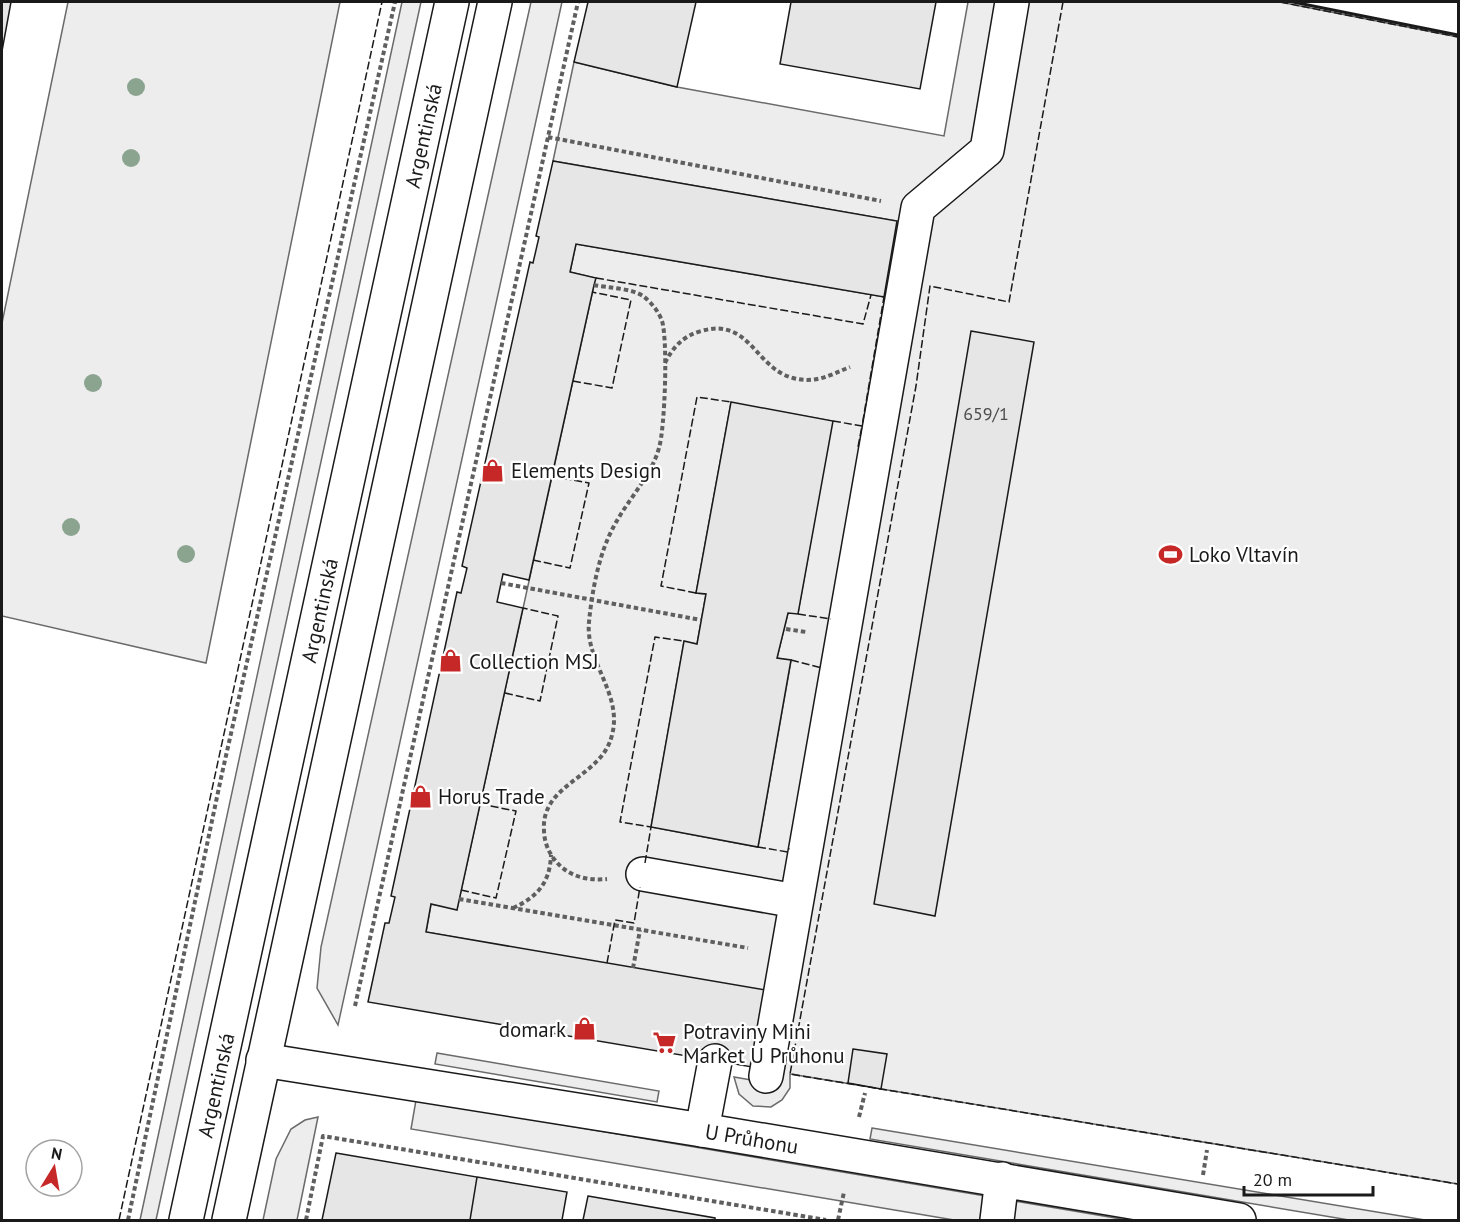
<svg xmlns="http://www.w3.org/2000/svg" width="1460" height="1222" viewBox="0 0 1460 1222" font-family="'PT Sans',sans-serif">
  <style>
    .built { fill: #ededed; stroke: #6a6a6a; stroke-width: 1.5; fill-rule: evenodd }
    .building { fill: #e6e6e6; stroke: #1a1a1a; stroke-width: 1.5 }
    .lines { fill: none; stroke-linecap: round; stroke-linejoin: round }
    .minor-casing { stroke: #1a1a1a; stroke-width: 36 }
    .major-casing { stroke: #1a1a1a; stroke-width: 36 }
    .path { stroke: #5f5f5f; stroke-width: 4; stroke-dasharray: 4.5 3; stroke-linecap: butt }
    .minor { stroke: #fff; stroke-width: 33 }
    .major { stroke: #fff; stroke-width: 33 }
    .fence { stroke: #1a1a1a; stroke-width: 1.5; stroke-dasharray: 8 3; stroke-linecap: butt }
    .wall { stroke: #1a1a1a; stroke-width: 3 }
    .tree { fill: #8aa48f }
    .labels { text-anchor: middle; dominant-baseline: central; stroke-width: 4.5; stroke-linejoin: round; paint-order: stroke }
    .number-label { font-size: 18px; fill: #4d4d4d }
    .street-label { font-size: 21px; fill: #1a1a1a; stroke: #fff }
    .poi-label { font-size: 21px; fill: #1a1a1a; stroke: #fff; text-anchor: start }
  </style>
  <rect width="100%" height="100%" fill="#fff"/>
  <!-- built -->
  <path class="built" d="M68 2H340L206 663 2 616V323Z
    M402 2H421L156 1220H140Z
    M531 2H562L338 1025 317 988 321 947Z
    M968 2H1280L1458 37V1184L790 1074V1088L782 1100 771 1107 753 1106 739 1094 734 1077 774 1084 788 997 426 932 431 904 457 909 594 285 595 278 570 272 576 244 884 297 897 221 553 161 574 62 677 87 944 136ZM731 403 832 421 798 613H788L777 658 791 661 758 847 651 827 684 642 697 644 706 594 696 593Z
    M437 1053 659 1091 657 1102 435 1064Z
    M416 1100 1127 1220H954L411 1129Z
    M318 1117 297 1220H263L276 1159 291 1129 305 1120Z
    M872 1128 1425 1220H1349L870 1139Z"/>
  <!-- building -->
  <path class="building" d="M2 2H11L2 51Z
    M588 2H696L677 87 574 62Z
    M791 2H936L920 89 780 64Z
    M553 161 897 221 884 297 576 244 570 272 596 278 594 285 529 580 503 574 497 602 523 608 457 910 431 904 426 932 765 990 752 1067 368 1002 385 923H389L395 897 391 896 457 592 461 593 467 568 462 566 530 262 533 263 539 237 536 236Z
    M971 331 1034 342 935 916 874 904Z
    M731 402 833 421 798 614 788 613 777 658 791 660 758 847 651 827 684 641 697 644 706 594 696 593Z
    M853 1049 887 1054 881 1089 848 1083Z
    M336 1153 477 1177 470 1220H322Z
    M477 1177 567 1192 562 1220H470Z
    M588 1196 715 1218V1220H583Z"/>
  <g class="lines">
    <defs>
      <g id="minor">
        <path d="M643 874 796 901"/>
        <path id="s1" d="M263 1060 702 1130 1239 1220"/>
        <path d="M766 1076 918 208 987 150 1012 2"/>
        <path d="M702 1130 715 1061"/>
        <path d="M997 1220 1002 1179"/>
      </g>
      <g id="major">
        <path id="s2" d="M186 1220 452 2"/>
        <path d="M229 1220 495 2"/>
      </g>
    </defs>
    <!-- minor casing -->
    <use href="#minor" class="minor-casing"/>
    <!-- major casing -->
    <use href="#major" class="major-casing"/>
    <!-- path -->
    <path class="path" d="M548 137 881 201
      M594 285C608 288 631 288 643 296 651 302 659 312 662 321 668 340 665 428 659 448 651 477 628 499 614 526 599 553 592 591 589 622 585 662 623 694 612 735 602 778 541 783 544 830 544 841 548 851 554 859 567 876 586 881 607 879
      M665 363C673 347 683 336 701 331 750 317 755 368 793 378 816 384 830 375 850 367
      M501 583 701 620
      M786 629 806 632
      M459 899 748 948
      M513 908C537 897 550 883 551 855
      M633 968 640 930
      M355 1006 578 2
      M859 1117 865 1093
      M1203 1175 1207 1150
      M128 1220 221 778 395 2
      M306 1220 323 1136 826 1220
      M838 1220 844 1192"/>
    <!-- minor -->
    <use href="#minor" class="minor"/>
    <!-- major -->
    <use href="#major" class="major"/>
    <!-- fence -->
    <path class="fence" d="M1063 2 1009 302 930 286 916 386 790 1074 1458 1184
      M1280 2 1458 37
      M596 278 863 324 871 295
      M573 381 612 388 631 300 592 292
      M833 421 862 426 884 297 880 296
      M858 447 862 426
      M533 560 570 568 589 483 552 476
      M696 593 661 586 697 397 731 402
      M798 614 831 619
      M791 660 822 668
      M505 693 540 701 558 616 523 608
      M758 847 788 852 789 848
      M645 863 651 827 620 822 655 637 684 641
      M461 890 496 898 516 811 480 804
      M607 963 615 920 634 923 640 887
      M119 1220 382 2"/>
    <!-- wall -->
    <path class="wall" d="M1293 2 1458 35"/>
  </g>
  <!-- trees -->
  <g class="tree">
    <circle cx="136" cy="87" r="9"/>
    <circle cx="131" cy="158" r="9"/>
    <circle cx="93" cy="383" r="9"/>
    <circle cx="71" cy="527" r="9"/>
    <circle cx="186" cy="554" r="9"/>
  </g>
  <!-- icons -->
  <defs>
    <symbol id="shop-bare" viewBox="-9 -9 18 18"><path d="M-5-2.5h2.3a2.7 3.5 0 0 1 5.4 0H5L5.5 6h-11ZM-1.5-2.5h3a1.5 2.3 0 0 0-3 0Z" fill="#c62828" stroke="#fff" stroke-width="2.5" paint-order="stroke"/></symbol>
    <symbol id="stadium-bare" viewBox="-9 -9 18 18"><path d="M0-5a6.5 5 0 1 0 0 10a6.5 5 0 1 0 0-10ZM-3.5-1.8h7v3.6h-7Z" fill="#c62828" stroke="#fff" stroke-width="2.5" paint-order="stroke"/></symbol>
    <symbol id="supermarket-bare" viewBox="-9 -9 18 18"><path d="M-6-5.5h2.5l.6 2H6L4.5 2H-2.5L-4.4-4H-6ZM-1.5 3.2a1.3 1.3 0 1 0 .1 0ZM3 3.2a1.3 1.3 0 1 0 .1 0Z" fill="#c62828" stroke="#fff" stroke-width="2.5" paint-order="stroke"/></symbol>
  </defs>
  <g fill-rule="evenodd">
    <use href="#shop-bare" x="476" y="454" width="33" height="33"/>
    <use href="#stadium-bare" x="1154" y="538" width="33" height="33"/>
    <use href="#shop-bare" x="434" y="644" width="33" height="33"/>
    <use href="#shop-bare" x="404" y="780" width="33" height="33"/>
    <use href="#shop-bare" x="568" y="1012" width="33" height="33"/>
    <use href="#supermarket-bare" x="648" y="1026" width="33" height="33"/>
  </g>
  <g class="labels">
    <!-- number labels -->
    <g class="number-label">
      <text x="986" y="413">659/1</text>
    </g>
    <!-- street labels -->
    <g class="street-label">
      <text stroke="none"><textPath href="#s2" startOffset="1110">Argentinská</textPath></text>
      <text stroke="none"><textPath href="#s2" startOffset="624">Argentinská</textPath></text>
      <text stroke="none"><textPath href="#s2" startOffset="138">Argentinská</textPath></text>
      <text stroke="none"><textPath href="#s1" startOffset="495">U Průhonu</textPath></text>
    </g>
    <!-- poi labels -->
    <g class="poi-label">
      <text x="511" y="470">Elements Design</text>
      <text x="1189" y="554">Loko Vltavín</text>
      <text x="469" y="661">Collection MSJ</text>
      <text x="438" y="796">Horus Trade</text>
      <text x="566" y="1029" text-anchor="end">domark</text>
      <text x="683" y="1031">Potraviny Mini<tspan x="683" dy="24">Market U Průhonu</tspan></text>
    </g>
  </g>
  <!-- border -->
  <rect width="1460" height="1222" fill="none" stroke="#1a1a1a" stroke-width="6"/>
  <!-- north arrow -->
  <g transform="translate(54 1168) rotate(11)"><circle r="28" fill="#ffffff" stroke="#a3a3a3" stroke-width="1.5"/>
  <path d="M0-4.5L10 22L0 15L-10 22Z" fill="#c62828"/>
  <text y="-9" font-size="16" font-weight="bold" text-anchor="middle" fill="#1a1a1a">N</text>
  </g>
  <!-- scale -->
  <path d="M1244 1186v9h129v-9" fill="none" stroke="#1a1a1a" stroke-width="3"/>
  <text x="1253" y="1186" font-size="18" fill="#1a1a1a" stroke="#ffffff" stroke-width="4.5" paint-order="stroke">20 m</text>
</svg>
